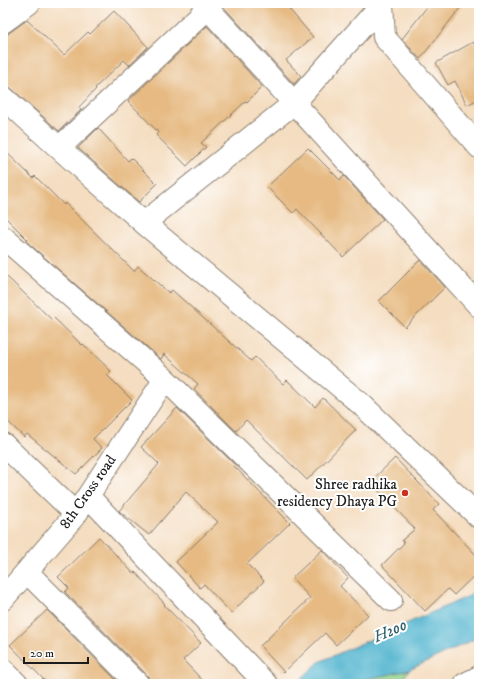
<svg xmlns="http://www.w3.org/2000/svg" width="482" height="687" viewBox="0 0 482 687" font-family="'IM FELL DW Pica',serif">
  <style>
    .green { fill: #90ce85; stroke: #567550 }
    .water { fill: #4eb2cd; stroke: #356774 }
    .building { fill: #e6ba82 }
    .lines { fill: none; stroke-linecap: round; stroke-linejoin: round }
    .minor-casing { stroke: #887c6e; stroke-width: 24 }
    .minor { stroke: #fff; stroke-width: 22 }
    .poi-dot { fill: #c8321e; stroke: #fff; stroke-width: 1.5 }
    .labels { text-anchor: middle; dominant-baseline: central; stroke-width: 4; stroke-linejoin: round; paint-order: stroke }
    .poi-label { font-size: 15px; fill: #1c1c1c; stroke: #fff; text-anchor: end }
    .street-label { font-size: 15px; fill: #1c1c1c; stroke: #fff }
    .water-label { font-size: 16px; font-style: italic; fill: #32606c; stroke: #fff }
  </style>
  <rect width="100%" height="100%" fill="#fff"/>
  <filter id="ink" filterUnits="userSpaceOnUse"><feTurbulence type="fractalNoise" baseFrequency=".025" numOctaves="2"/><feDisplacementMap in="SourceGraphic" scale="8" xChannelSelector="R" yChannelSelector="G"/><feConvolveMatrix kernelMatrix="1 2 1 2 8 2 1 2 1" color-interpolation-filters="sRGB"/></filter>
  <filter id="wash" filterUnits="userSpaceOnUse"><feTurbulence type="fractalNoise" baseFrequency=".012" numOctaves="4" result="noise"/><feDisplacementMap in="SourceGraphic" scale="16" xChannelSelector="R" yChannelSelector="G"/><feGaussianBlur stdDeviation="0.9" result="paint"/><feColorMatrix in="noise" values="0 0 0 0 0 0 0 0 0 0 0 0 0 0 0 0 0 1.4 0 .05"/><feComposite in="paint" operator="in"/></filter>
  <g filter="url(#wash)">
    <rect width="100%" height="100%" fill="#f4ddc0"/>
    <!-- green -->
    <path class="green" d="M409 670 400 684H343Z"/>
    <!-- water -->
    <path class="water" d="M479 584V637L409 670 343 684H296L319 662 469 596Z"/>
    <g id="blocks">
      <!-- building -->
      <path class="building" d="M222 3H284L313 37 286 60 301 76 294 84 221 4Z
        M430 3H464L420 59 402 39Z
        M114 11 148 47 129 65 124 60 95 88 96 89 79 107 81 110 59 131 3 81V39L9 33 27 20 64 55 88 32 90 34Z
        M207 26 262 87 247 102 246 101 201 143 206 147 187 166 156 135 158 132 128 101Z
        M473 42 479 52V99L467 105 455 81 448 85 436 63Z
        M98 128 128 161 131 158 157 184 139 202 78 148Z
        M308 148 340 180 344 176 383 219 343 257 297 209 293 213 267 187Z
        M3 149 33 178 35 176 64 205 65 203 134 271 138 266 169 293 172 290 251 361 255 357 283 384 287 380 315 407 323 398 356 430 307 480 246 420 236 431 194 389 198 384 164 354 161 359 28 243 27 241 28 240 3 215Z
        M420 260 445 287 405 327 379 301Z
        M3 273 52 320 54 318 82 345 83 344 111 371 107 375 132 400 93 439 102 448 76 474 27 434 24 437 3 417Z
        M177 408 235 465 234 466 290 523 247 564 264 581 231 613 204 584 200 588 176 562 218 522 186 492 149 535 119 511 159 464 141 447Z
        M395 458 439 504 433 510 479 558V571L454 595 448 589 425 611 382 565 404 543 402 540 415 529 370 482Z
        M99 537 133 573 135 572 165 604 164 605 201 643 183 660 206 684H150V680L147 675 65 592 69 588 58 577Z
        M322 550 348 578 340 586 368 615 336 645 325 633 284 672 260 646 310 598 292 578Z
        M47 610 120 684H48L10 645Z"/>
    </g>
  </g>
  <g filter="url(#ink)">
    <use href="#blocks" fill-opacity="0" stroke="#887c6e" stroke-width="1"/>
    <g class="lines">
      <defs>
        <path id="minor" d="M203 3 479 306
          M382 3 384 37 479 147
          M3 22 29 3
          M3 97 59 148 144 223 361 404 479 517
          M59 148 208 8
          M144 223 294 103 383 3
          M3 237 165 379 391 600
          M3 444 76 514
          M88 496 266 684
          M27 572 138 684
          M3 599 76 514 165 379
          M3 670 17 684
          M465 684 479 677"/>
      </defs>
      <!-- minor casing -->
      <use href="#minor" class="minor-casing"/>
      <!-- minor -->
      <use href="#minor" class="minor"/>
    </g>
  </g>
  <!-- markers -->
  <circle class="poi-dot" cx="405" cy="493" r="4"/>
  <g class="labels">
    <!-- poi labels -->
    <g class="poi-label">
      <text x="397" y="484">Shree radhika<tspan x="397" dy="17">residency Dhaya PG</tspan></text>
    </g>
    <!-- street labels -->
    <g class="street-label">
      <text transform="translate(88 492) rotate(-55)">8th Cross road</text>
    </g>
    <!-- water labels -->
    <g class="water-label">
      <text transform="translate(390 631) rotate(-24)">H200</text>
    </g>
  </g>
  <!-- margin -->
  <rect width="482" height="687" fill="none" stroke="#fff" stroke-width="16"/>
  <!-- scale -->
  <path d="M24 657v6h64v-6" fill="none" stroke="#1c1c1c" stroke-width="2"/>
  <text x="30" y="657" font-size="12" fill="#1c1c1c" stroke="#ffffff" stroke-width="3" paint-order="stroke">20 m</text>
</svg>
